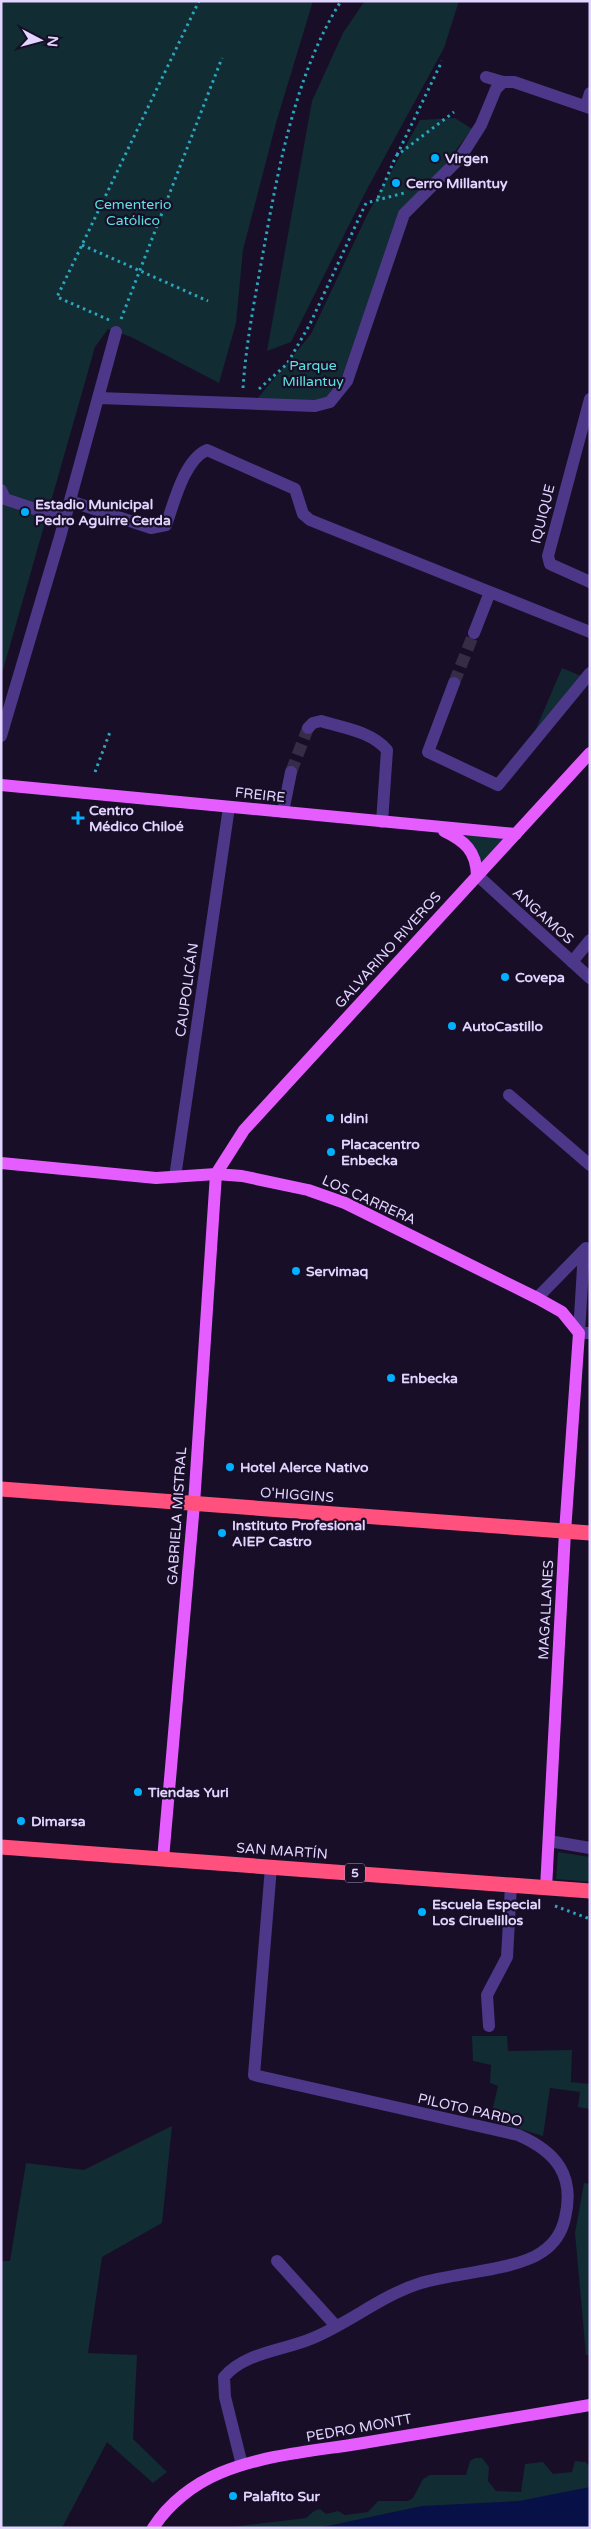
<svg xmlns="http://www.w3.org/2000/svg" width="591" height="2529" viewBox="0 0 591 2529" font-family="'Varela Round',sans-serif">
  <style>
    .green { fill: #112c32 }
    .water { fill: #081147 }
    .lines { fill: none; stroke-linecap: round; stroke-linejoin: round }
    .minor-tunnel { stroke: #362c47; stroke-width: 12; stroke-dasharray: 12 6; stroke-linecap: butt }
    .path { stroke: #2aa7be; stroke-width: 3; stroke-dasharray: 2.5 4; stroke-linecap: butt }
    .minor { stroke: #4c3788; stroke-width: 12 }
    .major { stroke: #e55cff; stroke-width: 12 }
    .highway { stroke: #ff507e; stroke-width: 15 }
    .poi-dot { fill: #01b0ff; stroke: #180e27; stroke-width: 2 }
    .labels { text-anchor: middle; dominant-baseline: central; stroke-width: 4.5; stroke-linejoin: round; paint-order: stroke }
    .shield { fill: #180e27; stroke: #a599be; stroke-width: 1 }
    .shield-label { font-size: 12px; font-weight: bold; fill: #e2d5ff }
    .poi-label { font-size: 14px; font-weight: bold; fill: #e2d5ff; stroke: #180e27; text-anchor: start }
    .park-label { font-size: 14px; fill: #5be5e0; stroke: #180e27 }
    .street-label { font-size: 14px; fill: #e2d5ff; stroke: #180e27 }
  </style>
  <rect width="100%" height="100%" fill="#180e27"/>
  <!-- green -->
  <path class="green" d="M1 1H313L276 123 243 250 236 323 219 383 131 337 108 329 95 347 1 677Z
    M353 1H459L444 48 366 191 291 342 267 351 312 101 343 33 364 2Z
    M455 118 472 129 431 183 399 215 340 382 329 397 315 404 257 399 311 334 367 215 420 120Z
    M562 668 586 678 527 750Z
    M442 828 516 834 477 875V863Z
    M558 1852 590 1857V1882L556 1879Z
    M472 2036H507L508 2051 572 2050 571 2082 590 2084V2109L578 2107 580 2092 550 2088 543 2136 490 2120 498 2086 490 2083 491 2065 473 2061Z
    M172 2126 162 2223 102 2257 88 2353 137 2355 133 2439 167 2472 153 2483 107 2442 62 2528H1V2261H10L26 2163 84 2170Z
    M584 2183 590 2184V2355H586L575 2233Z
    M475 2458H482L489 2467 488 2481 496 2491 521 2492 525 2464 543 2462 553 2474 572 2472 575 2461 585 2462 590 2466V2528H223L306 2518 314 2511 320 2509 326 2514 338 2511 345 2515 368 2512 378 2501H408L413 2498 423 2479 430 2475H466L470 2461Z"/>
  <!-- water -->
  <path class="water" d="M590 2487V2528H318L422 2506 519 2501Z"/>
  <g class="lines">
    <!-- minor-tunnel -->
    <path class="minor-tunnel" d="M454 683 474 633
      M291 772 308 728"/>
    <!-- path -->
    <path class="path" d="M397 155 442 61
      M378 198 396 156 454 112
      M82 245 208 301
      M121 319 222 58
      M109 320 57 297 199 1
      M243 388C246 343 255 298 263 253 278 170 295 74 341 1
      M259 389 287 364 310 324 366 203 404 193
      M95 772 110 732
      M555 1906 590 1919"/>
    <!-- minor -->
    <path class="minor" d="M486 77 503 82
      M586 106 590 93
      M99 398 315 406 330 402 347 381 404 214 460 158 481 125 496 89 503 82H514L590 108
      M590 399 548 556 550 564 590 582
      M1 490 5 499 65 519
      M70 501 151 528 166 525C174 503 184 460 207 450L295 489 303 514 310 520 490 592
      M474 633 490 592 590 632
      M454 683 428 752 498 785 590 673
      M308 728 313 723 321 721C343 728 371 731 387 750L382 822
      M1 736 60 537 116 332
      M283 812 291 772
      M477 875 590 978
      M572 962 590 940
      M509 1095 590 1165
      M175 1177 229 807
      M584 1251 579 1333H590
      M537 1298 586 1248
      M549 1841 590 1848
      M489 2026 487 1995 507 1957 511 1885
      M277 2261 336 2326
      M242 2465 225 2397 224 2377C245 2352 283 2351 313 2338 351 2322 382 2295 421 2283 454 2273 517 2270 542 2252 554 2244 562 2232 565 2218 575 2176 557 2152 518 2135L254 2075 271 1867"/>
    <!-- major -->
    <path class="major" d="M1 785 516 834
      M444 831C465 841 476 851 477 875
      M1 1163 156 1178 216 1174 242 1176 308 1190 345 1203 537 1298 562 1312 579 1333 565 1532 546 1888
      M163 1859 194 1504 216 1174 244 1130 590 753
      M153 2528C169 2503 194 2484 220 2473 263 2455 312 2451 357 2444 435 2431 512 2418 590 2405"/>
    <!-- highway -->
    <path class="highway" d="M1 1489 590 1533
      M1 1847 590 1891"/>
  </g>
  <!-- markers -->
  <g class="poi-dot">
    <circle cx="435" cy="158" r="5"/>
    <circle cx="396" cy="183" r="5"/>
    <circle cx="25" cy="512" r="5"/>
    <path d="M75.5 810.5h5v5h5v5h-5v5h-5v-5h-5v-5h5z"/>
    <circle cx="505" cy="977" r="5"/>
    <circle cx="452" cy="1026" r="5"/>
    <circle cx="330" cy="1118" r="5"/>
    <circle cx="331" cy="1152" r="5"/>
    <circle cx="296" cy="1271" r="5"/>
    <circle cx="391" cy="1378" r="5"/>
    <circle cx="230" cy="1467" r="5"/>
    <circle cx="222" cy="1533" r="5"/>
    <circle cx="138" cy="1792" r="5"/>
    <circle cx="21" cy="1821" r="5"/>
    <circle cx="422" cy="1912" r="5"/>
    <circle cx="233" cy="2496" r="5"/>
  </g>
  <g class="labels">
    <!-- shield labels -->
    <rect class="shield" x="345" y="1863.5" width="20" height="19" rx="4"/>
    <g class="shield-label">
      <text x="355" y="1873">5</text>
    </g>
    <!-- poi labels -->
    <g class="poi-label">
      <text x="445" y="158">Virgen</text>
      <text x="406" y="183">Cerro Millantuy</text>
      <text x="35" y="504">Estadio Municipal<tspan x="35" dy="16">Pedro Aguirre Cerda</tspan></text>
      <text x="89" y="810">Centro<tspan x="89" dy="16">Médico Chiloé</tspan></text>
      <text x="515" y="977">Covepa</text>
      <text x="462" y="1026">AutoCastillo</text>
      <text x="340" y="1118">Idini</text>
      <text x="341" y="1144">Placacentro<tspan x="341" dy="16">Enbecka</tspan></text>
      <text x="306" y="1271">Servimaq</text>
      <text x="401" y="1378">Enbecka</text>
      <text x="240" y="1467">Hotel Alerce Nativo</text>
      <text x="232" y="1525">Instituto Profesional<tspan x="232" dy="16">AIEP Castro</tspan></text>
      <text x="148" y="1792">Tiendas Yuri</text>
      <text x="31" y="1821">Dimarsa</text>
      <text x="432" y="1904">Escuela Especial<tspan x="432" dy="16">Los Ciruelillos</tspan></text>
      <text x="243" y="2496">Palafito Sur</text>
    </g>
    <!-- park labels -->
    <g class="park-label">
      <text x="133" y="204">Cementerio<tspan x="133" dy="16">Católico</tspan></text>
      <text x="313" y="365">Parque<tspan x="313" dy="16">Millantuy</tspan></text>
    </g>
    <!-- street labels -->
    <g class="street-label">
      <text transform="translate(543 514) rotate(-76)">IQUIQUE</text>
      <text transform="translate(260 795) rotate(6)">FREIRE</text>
      <text transform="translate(543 916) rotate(42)">ANGAMOS</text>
      <text transform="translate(388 950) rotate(-48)">GALVARINO RIVEROS</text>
      <text transform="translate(187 990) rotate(-82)">CAUPOLICÁN</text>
      <text transform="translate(369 1200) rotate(24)">LOS CARRERA</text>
      <text transform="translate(297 1495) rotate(4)">O'HIGGINS</text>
      <text transform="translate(177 1516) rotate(-86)">GABRIELA MISTRAL</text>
      <text transform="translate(546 1610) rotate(-87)">MAGALLANES</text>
      <text transform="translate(282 1851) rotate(4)">SAN MARTÍN</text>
      <text transform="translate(470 2110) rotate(13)">PILOTO PARDO</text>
      <text transform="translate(359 2428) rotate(-10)">PEDRO MONTT</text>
    </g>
  </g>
  <!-- border -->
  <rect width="591" height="2529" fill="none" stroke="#e2d5ff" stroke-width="5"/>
  <!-- north arrow -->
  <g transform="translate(40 40) rotate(96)" stroke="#180e27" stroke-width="4" paint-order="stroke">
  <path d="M0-4L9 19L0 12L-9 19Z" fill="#e2d5ff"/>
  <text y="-8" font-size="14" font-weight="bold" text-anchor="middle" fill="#e2d5ff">N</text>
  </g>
</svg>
